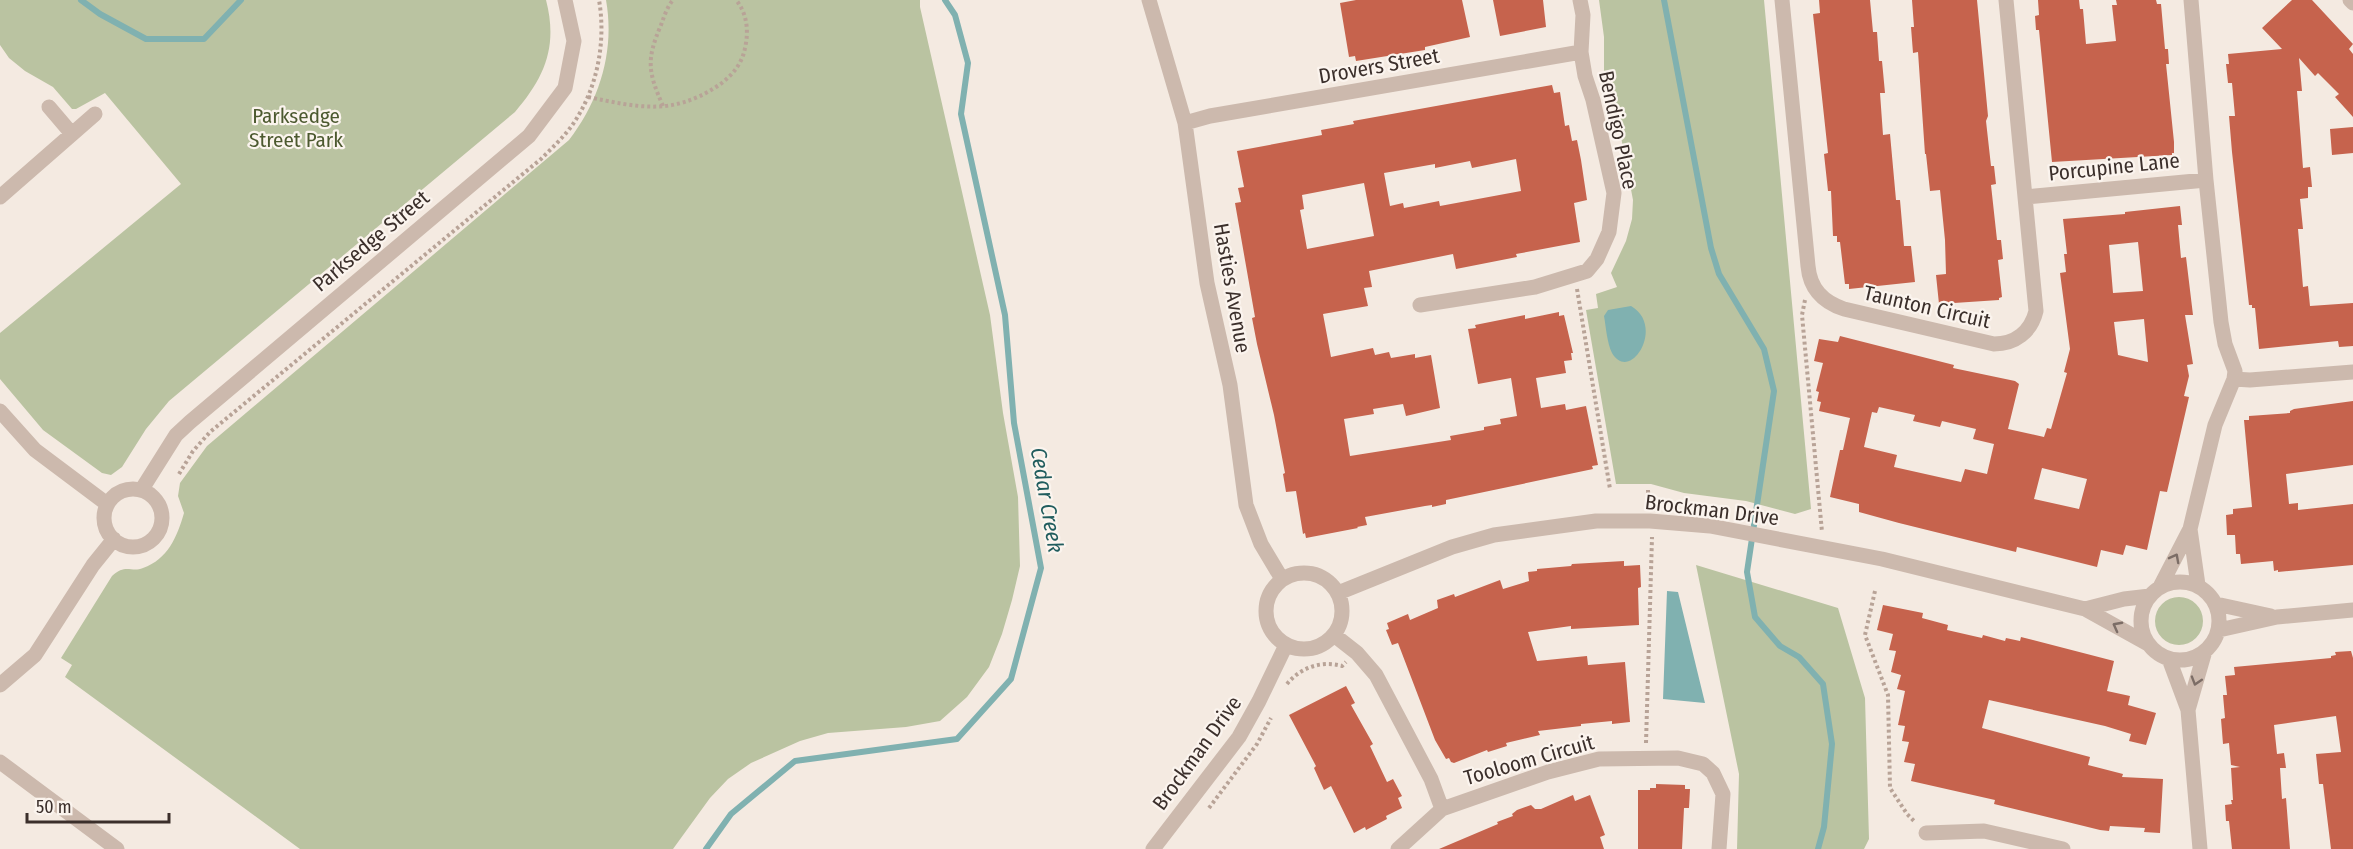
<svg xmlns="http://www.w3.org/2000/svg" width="2353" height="849" viewBox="0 0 2353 849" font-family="'Fira Sans Condensed',sans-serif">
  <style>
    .green { fill: #bac3a1 }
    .water { fill: #80b1b0 }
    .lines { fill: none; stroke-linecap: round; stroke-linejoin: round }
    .stream { stroke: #80b1b0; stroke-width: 6 }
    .building { fill: #c6634d; fill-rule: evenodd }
    .path { stroke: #b8a397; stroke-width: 4; stroke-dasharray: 3 3; stroke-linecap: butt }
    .minor { stroke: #ccb9ad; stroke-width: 15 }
    .oneway { stroke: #7c6d66 }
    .labels { text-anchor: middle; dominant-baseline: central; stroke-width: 4.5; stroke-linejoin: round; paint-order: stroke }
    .street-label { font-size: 21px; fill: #3b2f2b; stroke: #fbf4ee }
    .park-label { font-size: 21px; fill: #4c592f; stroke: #fbf4ee }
    .water-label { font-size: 22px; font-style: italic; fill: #205c5d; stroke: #fbf4ee }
  </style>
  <rect width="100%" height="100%" fill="#f4eae1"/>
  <!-- green -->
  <path class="green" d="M0 0H546C558 46 545 77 515 112L169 401 146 429 122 467 111 475 102 473 43 430 0 379V333L181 184 105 93 76 109H72L53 87 25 71 9 58 0 45Z
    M606 0H920V7L990 315 1003 413 1018 497 1020 566 1012 600 1002 634 989 667 967 697 940 721 906 727 828 733 800 741 751 763 728 779 710 798 673 849H300L65 677 72 665 61 658 112 576C126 563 131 573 143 568 168 559 177 537 184 513L178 496 180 483 207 446 569 140C600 100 615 50 606 0Z
    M1599 0H1764L1811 509 1795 514 1746 501 1684 493 1651 484H1616L1586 310 1598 308 1596 294 1617 287 1611 273 1626 241 1632 219 1633 200 1617 116 1604 81V37Z
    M1696 565 1838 608 1865 698 1869 839 1864 849H1737L1739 774Z
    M2155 621a24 24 0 1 1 48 0a24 24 0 1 1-48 0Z"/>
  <!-- water -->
  <path class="water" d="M1631 306C1666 326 1630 384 1612 353 1607 343 1606 327 1604 316L1608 310Z
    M1667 591 1678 592 1705 703 1663 699Z"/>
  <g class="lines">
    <!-- stream -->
    <path class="stream" d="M81 0 100 14 146 39H204L241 0
      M1664 0 1711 248 1719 274 1764 349 1774 391 1747 572 1755 617 1780 646 1799 657 1823 684 1832 744 1824 827 1818 849
      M706 849 731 814 795 761 957 739 1011 679 1041 568 1014 423 1005 315 961 114 968 63 955 15 945 0"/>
  </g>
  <!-- building -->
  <path class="building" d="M1356 0H1462L1470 37 1425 47V50L1356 61 1355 56 1349 57 1340 3Z
    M1493 0H1543L1546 27 1500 36Z
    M1819 0H1870L1873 32H1877L1879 61H1882L1885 93H1880L1883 135 1890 134 1896 200H1900L1904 246H1911L1915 282 1849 289V284H1845L1840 242H1837V236H1833L1831 191H1828L1824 154 1828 153 1813 14 1820 13Z
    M1912 0H1977L1988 116 1986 121 1991 166H1994L1996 184 1991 185 1997 240H2001L2003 259 1998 260 2002 297 1999 298V300L1939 304 1936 275 1946 274 1945 240 1940 190 1930 191 1926 154H1925L1918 52 1913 53 1911 27H1914Z
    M2038 0H2079L2080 9H2083L2086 44 2116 41 2112 5H2117L2116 0H2156L2157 4H2161L2165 49H2168L2169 64H2166L2174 142V153H2172V155L2052 162 2039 30H2036L2035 16 2039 15Z
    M2292 0H2312L2353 44 2349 49 2353 54V117L2335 97 2339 94 2318 73 2315 76 2299 58 2302 91H2297L2303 168 2310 167 2312 187H2308V198L2300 199 2303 229H2298L2303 287 2308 286 2310 306 2353 303V346L2339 347 2338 341 2259 349 2255 308H2252V305H2249L2232 152 2229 116H2235L2232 83H2228L2226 64H2229L2228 54 2282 49 2262 28Z
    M1552 85 1554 93 1560 92 1565 126 1569 125 1572 141 1577 140 1581 160 1587 200 1574 203 1580 242 1516 254 1517 257 1456 269 1453 254 1369 271 1372 287 1364 288 1368 306 1323 314 1331 357 1373 348 1375 355 1389 352 1391 358 1415 354V358L1431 355 1440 408 1406 416 1403 404 1373 409 1374 414 1344 419 1350 456 1451 440 1450 436 1484 430V427L1501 424 1500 419 1517 416 1511 378 1478 384 1468 329 1476 328 1475 325 1525 315V319L1559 312V316L1564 315 1573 353H1571L1572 360 1564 361 1566 373 1536 378 1541 408 1565 404 1566 410 1586 406 1598 465 1592 466 1593 469 1446 500V504L1432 507V505L1425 506 1365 517 1367 525 1357 527 1358 528 1306 538 1305 533 1303 534 1296 491 1286 492 1283 474 1285 473 1274 415 1257 344 1252 318 1255 317 1235 203 1241 202 1238 188 1244 187 1237 151 1322 135 1321 130 1354 124 1353 121ZM1516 159 1521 191 1440 206 1439 201 1404 208 1403 203 1390 206 1384 173 1435 164V168L1470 161 1472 168ZM1364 183 1374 236 1307 249 1300 210 1304 209 1302 195Z
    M2353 127V153L2332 155 2330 129Z
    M2180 206 2182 225H2178L2181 258 2186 257 2193 315H2185L2193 364 2187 365 2189 376 2184 396 2189 397 2167 492 2160 491 2147 550 2126 545 2123 555 2101 550 2097 567 2017 547 2016 552 1899 523 1859 512V504L1830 497 1840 450H1843L1850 418 1819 411 1821 402 1817 401 1819 392 1816 391 1823 363 1814 361 1819 339 1838 342 1840 336 1954 365 1953 368 2015 381 2019 384 2008 429 2044 437 2047 428 2051 429 2067 373 2064 372 2070 349 2060 273 2066 272 2064 254H2067L2063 219 2125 214V212ZM2138 242 2143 291 2113 293 2109 245ZM2144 319 2148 362 2118 355 2114 322ZM1879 407 1915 415 1913 421 1940 427 1942 421 1976 429 1973 439 1994 444 1987 474 1965 469 1961 482 1894 467 1897 455 1864 447 1872 412 1877 413ZM2042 468 2087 479 2079 509 2034 499Z
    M2353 401V465L2286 474 2289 504 2298 503V510L2353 504V565L2278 572V570L2274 571 2273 561 2241 564 2240 554H2236L2235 535H2227L2226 515 2233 514V509L2252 507 2244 420H2249V416L2290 413V411L2294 409Z
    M1624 561V566L1640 565 1641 587 1638 588 1639 625 1571 629V626L1528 632 1537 661 1587 656 1588 665 1625 662 1630 722 1612 724V721L1581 724V726L1538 731 1540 735 1506 743 1507 746 1488 752 1487 750 1454 763 1451 762 1449 758 1446 759 1435 740 1398 643 1392 645 1386 630 1389 629 1387 623 1408 614 1410 620 1438 608 1437 600 1454 594 1455 597 1500 580 1503 589 1529 581 1528 572 1537 571V569L1571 566 1572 564Z
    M1883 605 1923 613 1922 618 1948 625 1947 630 1982 638 1983 635 2005 641 2006 638 2020 641 2021 637 2114 661 2107 691 2130 696 2128 705 2156 713 2146 745 2129 741 2131 734 2105 726 1989 700 1982 728 2090 757 2088 765 2123 774 2122 777 2163 779 2160 833 2144 832 2145 828 2110 826 2109 831 2100 830 1994 804 1995 800 1911 781 1915 764 1904 762 1909 742 1902 741 1905 726 1898 725 1905 691 1897 689 1901 675 1891 672 1896 651 1889 650 1893 634 1877 630Z
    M2351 651 2353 658V849H2331L2323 784H2319L2316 754 2341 752 2336 716 2274 725 2277 754 2284 753 2286 768H2280L2282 799 2286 798 2290 849H2232L2229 821H2226L2225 805 2232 804 2231 800H2233L2231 768 2240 767 2231 765 2229 743 2223 744 2221 719 2225 718 2223 695H2227L2225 676 2235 675 2234 667 2331 658V656L2336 655 2335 652Z
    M1346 686 1355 703 1351 705 1373 744 1370 746 1387 782 1393 779 1402 796 1398 798 1402 808 1386 816 1387 819 1366 830 1365 827 1354 833 1331 786 1324 790 1314 768 1316 766 1289 715Z
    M1656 784 1685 785V789H1690L1689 808H1684L1682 849H1638V790H1650V788H1656Z
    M1573 795 1575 801 1590 795 1605 835 1600 837 1604 849H1439L1498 824 1497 822 1513 816 1512 814 1517 810 1531 805 1535 809H1541Z"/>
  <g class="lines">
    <!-- path -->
    <path class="path" d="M588 97C637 107 671 116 716 87 730 78 742 65 745 48 749 31 747 13 736 0
      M663 106C648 72 646 60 661 25 664 17 667 7 673 0
      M1577 289 1610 489
      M1805 300 1802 315 1822 532
      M179 474 193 451 210 432 541 159C553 147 566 135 575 121 598 86 606 40 599 0
      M1648 490 1649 506
      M1875 591 1865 635 1888 695 1890 788 1907 814 1915 822
      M1287 684C1300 668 1321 660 1342 666L1346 662
      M1646 743 1652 537
      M1209 808 1257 744 1271 718"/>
    <!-- minor -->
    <path class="minor" d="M1149 0 1185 123 1207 283 1230 385 1246 505 1261 544 1282 579
      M1782 0 1808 266C1810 289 1823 302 1844 309L1994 344C2015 344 2031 332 2036 311L2006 0
      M2350 0 2353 3
      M49 107 72 134
      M1185 123 1210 116 1581 52
      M0 197 95 114
      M2025 197 2206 180
      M1420 305 1535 287 1587 271 1597 259 1609 232 1614 193 1593 100 1585 76 1581 52 1583 15 1580 0
      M2234 379 2250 380 2353 372
      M0 411 35 450 107 504
      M104 518a29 29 0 1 1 58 0a29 29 0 1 1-58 0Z
      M142 489 176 435 190 422 529 136 565 88 574 41 565 0
      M2190 529 2198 585
      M1266 611a38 38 0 1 1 76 0a38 38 0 1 1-76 0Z
      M2141 621a39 39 0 1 1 78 0a39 39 0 1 1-78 0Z
      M2160 587 2190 529 2215 425 2234 379 2235 371 2225 344 2221 322 2206 180 2191 0
      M1338 593 1452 547 1494 535 1596 521H1650L1710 526 1882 559 2085 609 2148 644
      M2216 604 2271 616
      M2085 609 2124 599 2150 596
      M2219 630 2277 617 2353 610
      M1334 635 1357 653 1376 675 1431 779 1442 809
      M2169 659 2188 710 2200 849
      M0 685 35 655 93 565 114 539
      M2188 710 2205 651
      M0 762 117 849
      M1926 833 1984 831 2063 849
      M1153 849 1239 737 1259 701 1286 645
      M1398 849 1442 809 1548 772 1599 759 1678 758 1703 764 1713 773 1723 794 1719 849"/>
  </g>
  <!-- one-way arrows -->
  <defs><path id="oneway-chevron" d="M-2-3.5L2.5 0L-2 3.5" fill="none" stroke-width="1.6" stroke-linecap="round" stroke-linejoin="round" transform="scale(1.5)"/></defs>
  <g class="oneway">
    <use href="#oneway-chevron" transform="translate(2175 558) rotate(-62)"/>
    <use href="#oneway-chevron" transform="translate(2117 626) rotate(-152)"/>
    <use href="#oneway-chevron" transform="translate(2196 681) rotate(107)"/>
  </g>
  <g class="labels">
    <!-- street labels -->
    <g class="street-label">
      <text transform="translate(1379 66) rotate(-10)">Drovers Street</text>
      <text transform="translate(1618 130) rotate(78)">Bendigo Place</text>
      <text transform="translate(2114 167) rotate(-6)">Porcupine Lane</text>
      <text transform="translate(371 241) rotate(-40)">Parksedge Street</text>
      <text transform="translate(1232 288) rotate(80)">Hasties Avenue</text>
      <text transform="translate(1927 307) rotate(13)">Taunton Circuit</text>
      <text transform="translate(1712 510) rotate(7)">Brockman Drive</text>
      <text transform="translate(1197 753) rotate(-54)">Brockman Drive</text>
      <text transform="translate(1529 760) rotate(-16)">Tooloom Circuit</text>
    </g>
    <!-- park labels -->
    <g class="park-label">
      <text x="296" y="116">Parksedge<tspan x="296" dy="24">Street Park</tspan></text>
    </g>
    <!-- water labels -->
    <g class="water-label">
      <text transform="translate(1047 500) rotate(80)">Cedar Creek</text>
    </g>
  </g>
  <!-- scale -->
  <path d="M27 813v9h142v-9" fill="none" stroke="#3b2f2b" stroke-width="3"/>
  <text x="36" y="813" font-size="18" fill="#3b2f2b" stroke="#fbf4ee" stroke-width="4.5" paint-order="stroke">50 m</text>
</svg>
